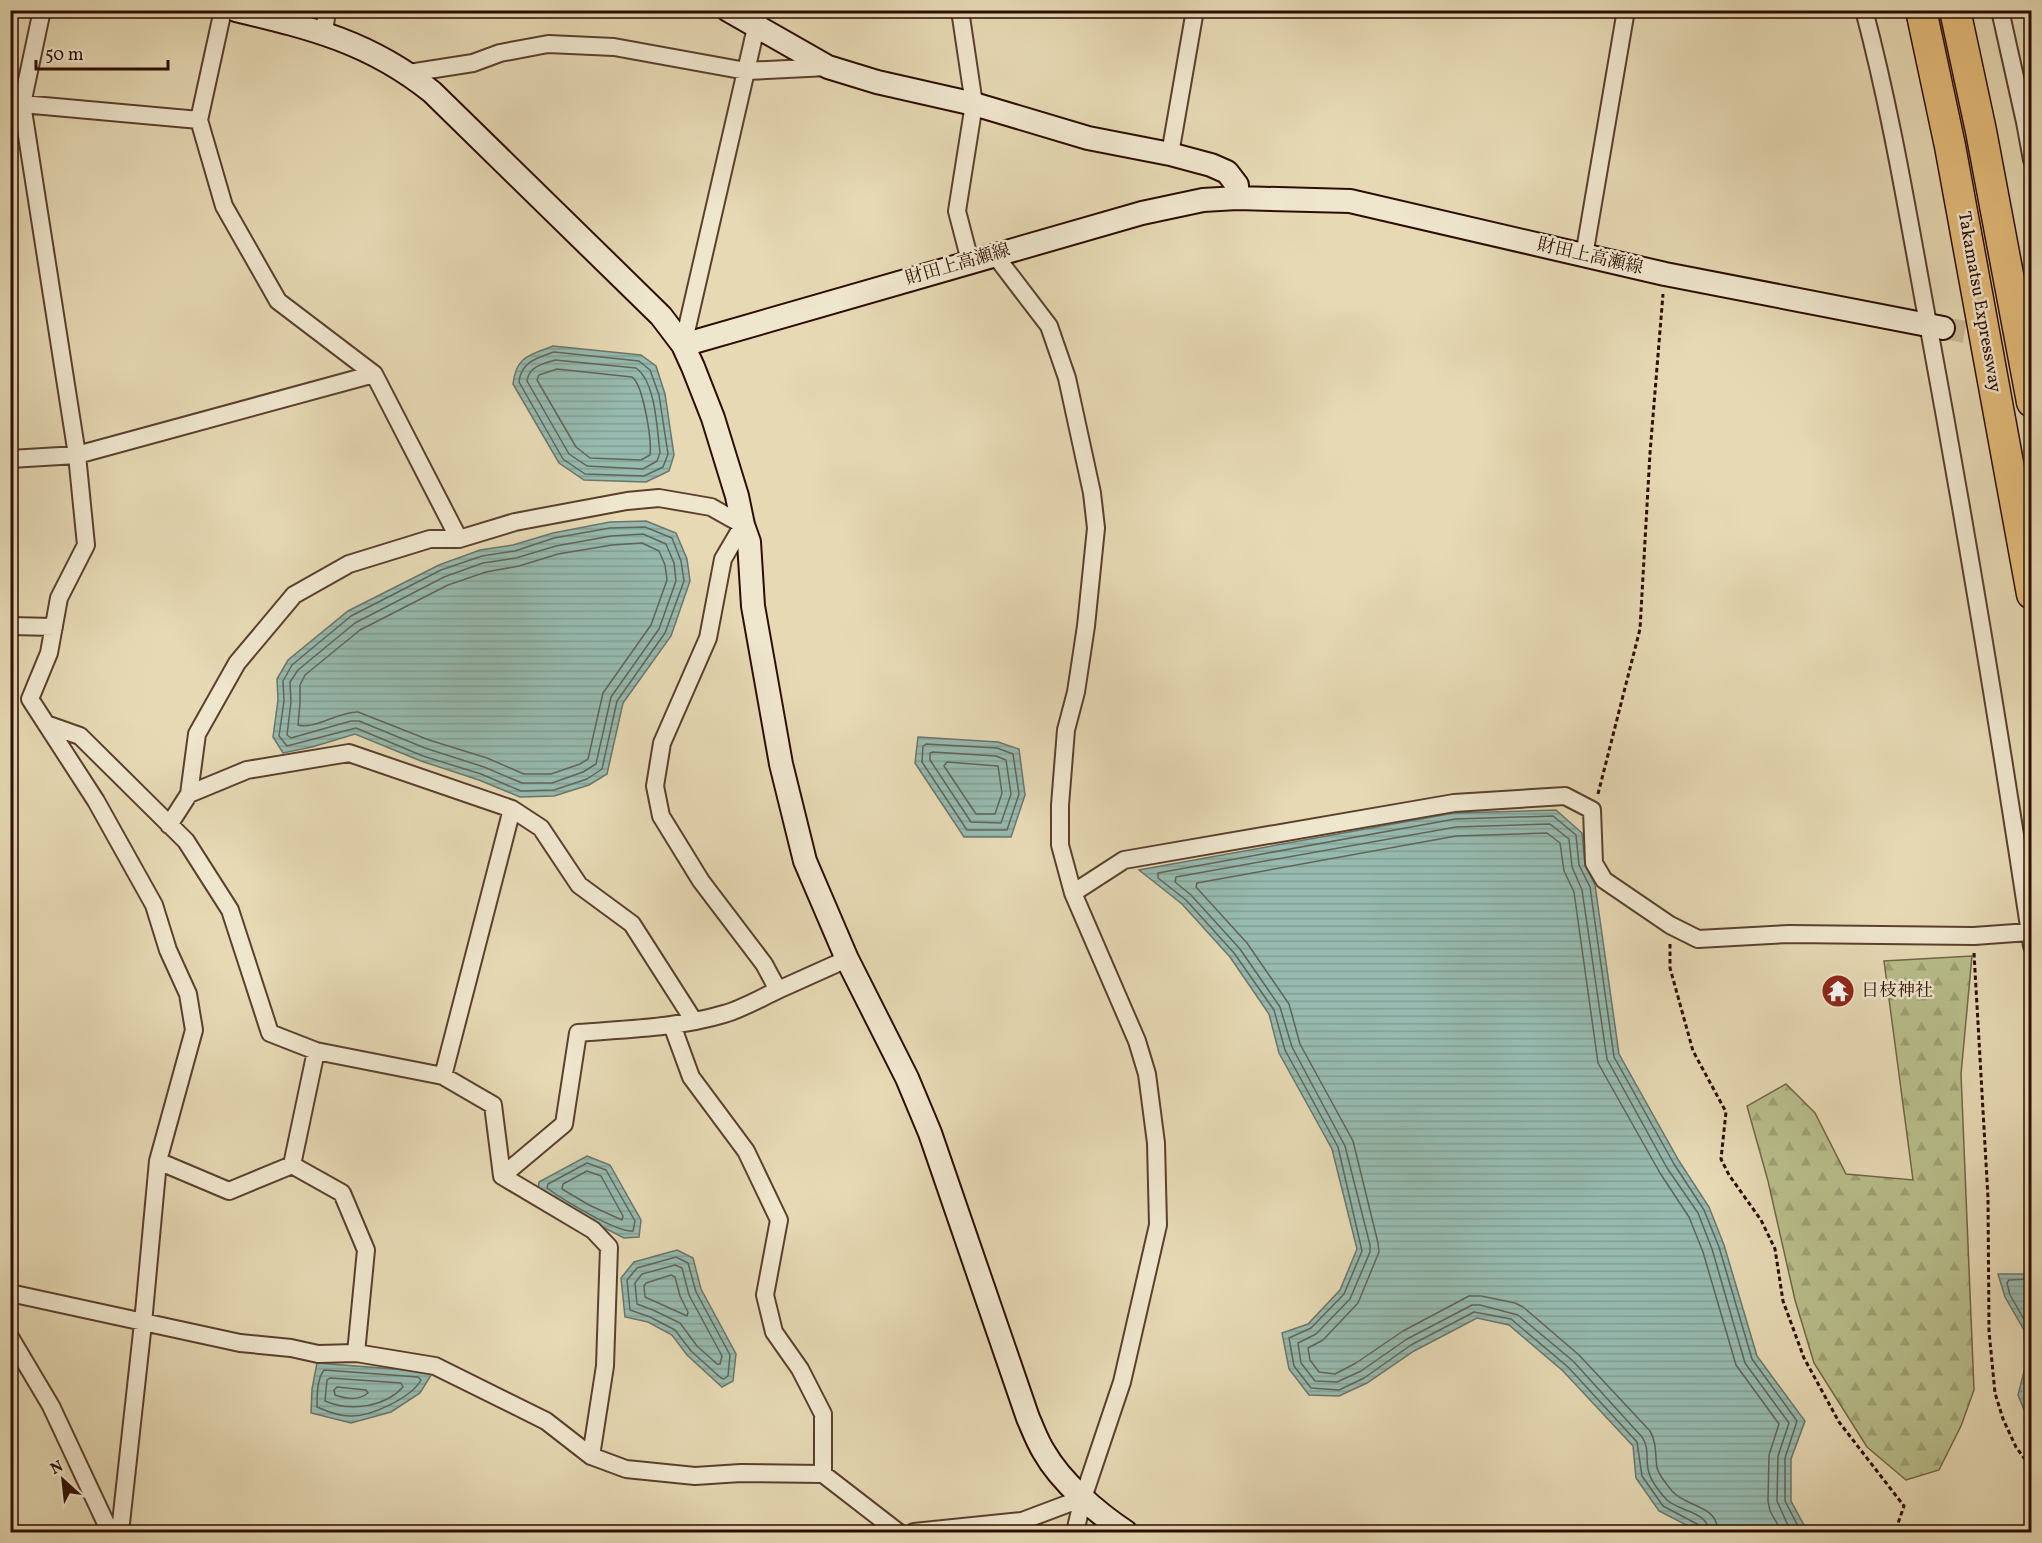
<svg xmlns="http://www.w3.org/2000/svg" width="2042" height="1543" viewBox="0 0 2042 1543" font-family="Vollkorn,'Noto Serif JP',serif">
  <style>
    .forest { fill: url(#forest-firs); stroke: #726646; stroke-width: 1.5 }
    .water { fill: url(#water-rules); stroke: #6c7569; stroke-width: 1.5 }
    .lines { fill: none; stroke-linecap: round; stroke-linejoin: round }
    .shore { stroke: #626458; stroke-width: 1.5 }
    .secondary-tunnel { stroke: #caba99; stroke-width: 22; stroke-dasharray: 22 11; stroke-linecap: butt }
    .street-casing { stroke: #5b402d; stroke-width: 20 }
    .secondary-casing { stroke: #2d0d00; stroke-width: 26 }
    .highway-casing { stroke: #2d0d00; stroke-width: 33 }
    .path { stroke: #2d0d00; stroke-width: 3; stroke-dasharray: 4.5 3; stroke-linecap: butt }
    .street { stroke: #efe6ce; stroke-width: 16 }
    .secondary { stroke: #efe6ce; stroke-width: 22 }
    .highway { stroke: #e3bc7a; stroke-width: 30 }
    .labels { text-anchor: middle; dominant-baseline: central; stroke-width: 5; stroke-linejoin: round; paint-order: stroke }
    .street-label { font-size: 18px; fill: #2d0d00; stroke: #efe6ce }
    .poi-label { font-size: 18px; fill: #2d0d00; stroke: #efe6ce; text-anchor: start }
  </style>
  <defs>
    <pattern id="forest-firs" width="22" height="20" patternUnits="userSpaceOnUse" patternTransform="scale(1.5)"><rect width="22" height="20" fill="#b8be8b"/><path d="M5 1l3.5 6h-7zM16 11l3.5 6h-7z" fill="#9ea276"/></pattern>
    <pattern id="water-rules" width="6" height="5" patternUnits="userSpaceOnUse" patternTransform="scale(1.5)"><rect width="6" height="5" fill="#96baaf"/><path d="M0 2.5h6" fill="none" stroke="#829f95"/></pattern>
  </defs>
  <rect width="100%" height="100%" fill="#e6d9b4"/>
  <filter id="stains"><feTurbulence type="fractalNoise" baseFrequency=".00333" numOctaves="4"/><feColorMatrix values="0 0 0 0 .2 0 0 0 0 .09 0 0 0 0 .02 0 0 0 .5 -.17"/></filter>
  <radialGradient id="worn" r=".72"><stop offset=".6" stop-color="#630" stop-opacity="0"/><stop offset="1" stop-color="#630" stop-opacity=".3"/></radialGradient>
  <!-- forest -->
  <path class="forest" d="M1972 956 1961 1074 1974 1390 1961 1426 1939 1470 1906 1480 1867 1447 1814 1363 1795 1300 1768 1181 1747 1106 1786 1084 1815 1113 1846 1174 1913 1180 1884 961Z"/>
  <!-- water -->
  <path class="water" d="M553 346 641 355 656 366 665 394 674 455 669 471 646 482 584 480 559 463 513 384C516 356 530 355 553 346Z
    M646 521 676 533 687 559 690 581 671 636 623 703 607 774 589 785 554 796 520 797 479 780 421 761 355 734 312 747 283 753 273 737 278 700 277 679 288 660 348 611 439 565 480 550 513 545 553 533 610 522Z
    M918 737 998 742 1019 749 1025 795 1011 837H964L915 763Z
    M1556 810 1582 833 1585 864 1595 885 1619 1054 1679 1161 1709 1207 1724 1245 1757 1356 1805 1421 1791 1459V1501L1805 1527V1532H1700L1659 1511 1636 1478 1633 1446 1563 1371 1509 1325 1477 1318 1414 1351 1367 1383 1339 1396 1309 1395 1289 1369 1282 1333 1308 1324 1340 1290 1357 1249 1332 1149 1279 1053 1269 1014 1230 957 1182 904 1139 870 1454 813Z
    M587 1156 610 1165 641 1220 639 1237 624 1238 583 1217 538 1190 539 1182Z
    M677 1250 693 1258 701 1289 736 1354 733 1381 722 1387 687 1355 672 1335 648 1322 625 1317 621 1278 634 1262Z
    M1998 1274H2031V1427L2018 1395 2026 1364 2024 1330 2005 1297Z
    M317 1363 433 1372 420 1393 391 1412 351 1423 311 1413 312 1389Z"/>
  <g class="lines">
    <!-- shore -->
    <path class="shore" d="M554 352 639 361 650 370 659 395 668 454 663 467 644 476 585 474 563 459 519 382C521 362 537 358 554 352Z
      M555 360 636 368C656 382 657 430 660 453L657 461 643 469 587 466 569 454 527 381C529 366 543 364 555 360Z
      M557 369 632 377C643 384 652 440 650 455L641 460 590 458 576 447 537 380 539 375Z
      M645 527 672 538 681 561 684 581 665 633 617 701 602 769 587 779 554 790 521 791 481 774 423 756 356 728 287 746 279 736 284 701 283 681 292 665 351 616 441 570 482 556 515 551 554 538 610 528Z
      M643 534 666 544 674 563 676 581 659 629 611 697 596 764 583 772 552 783H522L484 767 425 748 359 721H351L291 738 287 735 291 702 290 682 298 670 355 623 444 577 483 563 516 558 556 546 611 536Z
      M642 543 659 551 665 565 667 580 651 625 603 693 588 759 580 764 551 774H524L487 758 429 740 358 712C340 711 314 730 298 725L300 703V685L305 675 360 630 448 585 486 572 519 566 558 554 612 545Z
      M926 744 997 748 1013 754 1019 794 1007 830H967L922 762 923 746Z
      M933 752 996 756 1006 760 1011 794 1001 823 971 822 930 760V753Z
      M947 762 998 766 1002 793 995 814H976L944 766Z
      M587 1163 606 1170 635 1221 633 1231C617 1233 562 1199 547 1188L548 1184Z
      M587 1171 601 1176 623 1216 622 1220 589 1205 562 1189 563 1184Z
      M676 1257 688 1263 696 1292 730 1355 728 1376 724 1379 721 1378 691 1351 675 1330 650 1317 630 1310 627 1280 637 1268Z
      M675 1265 682 1268 689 1295 722 1356 720 1364H717L697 1346 680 1323 653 1310 637 1304 635 1283 642 1274Z
      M671 1275 675 1277 680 1296 688 1312 687 1316 645 1297 644 1286 646 1283Z
      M2032 1279 2009 1280 2007 1283 2010 1295 2029 1328 2032 1352
      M324 1370 418 1377 421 1380C411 1398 370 1417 350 1416 340 1416 326 1411 317 1407 317 1395 317 1379 324 1370Z
      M330 1378 401 1383 403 1387C385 1407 350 1412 325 1401L327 1380Z
      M337 1387 366 1390 368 1393C358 1401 347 1399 335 1395L334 1390Z
      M1702 1532 1699 1525 1663 1506 1642 1476 1637 1442 1568 1367 1511 1319 1474 1312 1411 1345 1364 1378 1339 1390 1311 1388 1294 1366 1289 1338 1311 1328 1344 1294 1362 1251 1338 1147 1285 1050 1274 1010 1234 953 1186 900 1158 878V873L1455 819 1553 816 1576 835 1579 865 1590 887 1614 1057 1674 1164 1704 1210 1719 1247 1752 1359 1797 1421 1785 1458V1501L1799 1528V1532
      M1709 1532C1708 1511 1680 1512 1667 1500 1661 1494 1651 1481 1649 1473 1645 1461 1650 1448 1642 1437L1573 1361 1518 1315 1480 1305H1472L1407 1339 1361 1371 1337 1382 1315 1381 1301 1363 1298 1343 1316 1334 1350 1299 1370 1252V1245L1345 1146 1292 1047 1280 1007 1240 949 1191 895 1175 882 1176 877 1456 827 1550 824 1569 839 1572 867 1582 890 1607 1059 1667 1168 1698 1213 1712 1249 1745 1363 1789 1423 1778 1456 1777 1501 1791 1532
      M1718 1532C1717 1504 1687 1508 1672 1491 1667 1485 1659 1475 1657 1468 1655 1455 1657 1443 1650 1431L1579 1355 1523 1307 1515 1303 1481 1296H1469L1403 1331 1356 1363 1335 1374 1319 1372 1310 1360 1308 1348 1323 1340 1358 1303 1379 1252 1378 1243 1353 1141 1300 1044 1289 1004 1247 943 1196 887 1197 883 1456 836 1547 833 1560 843 1564 871 1574 892 1598 1063 1660 1173 1689 1217 1703 1252 1736 1365 1779 1424 1769 1455 1768 1501 1770 1511 1782 1532"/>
    <!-- secondary-tunnel -->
    <path class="secondary-tunnel" d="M1943 328 2032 344"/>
    <defs>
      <path id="street" d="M42 10 22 104 77 455 86 545 59 598 49 653 30 699 96 801 154 905 168 950 188 994 194 1030 158 1161 143 1323 120 1532
        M223 10 199 120 224 206 278 301 374 374 459 539
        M958 10 961 17 974 104 957 211 970 261
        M1864 10C1892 115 1909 222 1929 329 1967 534 2001 740 2032 946
        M2000 10 2025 122 2032 160
        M324 33 327 10
        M409 73 473 63 500 53 548 44 614 47 746 71 828 67
        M12 106 22 104 199 120
        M1170 154 1195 10
        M994 254 1049 326 1067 378 1092 493 1096 528 1086 626 1076 692 1066 730 1060 805V845L1073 893 1137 1041 1147 1074 1156 1143 1158 1225 1122 1382 1083 1498 1075 1532
        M1584 256 1626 10
        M683 345 760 10
        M10 459 77 455 374 374
        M10 626 54 627
        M46 724 80 736 186 841 230 910 270 1033 316 1051 443 1076 493 1105 502 1176 593 1230 609 1247 605 1366 591 1456
        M189 794 247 770 349 753 512 809 541 828 579 885 632 924 694 1021
        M169 825 189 794 197 734 237 663 294 595 349 564 430 539H459L515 522 627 501 659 498 711 507 743 525 723 559 708 638 662 743 655 786 661 816 701 881 764 964 778 990C761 998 742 1009 724 1014 677 1028 626 1029 578 1033L564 1124 502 1176
        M1073 893 1124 860 1454 803 1565 796 1592 810 1594 863 1604 880 1670 925 1698 939 1789 934 1974 936 2029 932
        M778 990 847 959
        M672 1025 691 1077 746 1151 779 1220 765 1295 774 1332 800 1369 823 1414V1474
        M443 1076 512 809
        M158 1161 229 1191 292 1165 316 1051
        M292 1165 342 1193 366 1250 356 1353
        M10 1293 240 1343 291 1348 318 1354 356 1353 435 1366 546 1421 591 1456 626 1469 695 1476 741 1473 823 1474 898 1532
        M10 1337 51 1406 110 1532
        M914 1532 1022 1521 1083 1498"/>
      <path id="secondary" d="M236 10C311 28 370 42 432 92L661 316 683 345 693 367 713 418 737 496 743 525 749 542 753 606 781 764 805 861 847 959 907 1078 930 1133 1028 1418C1033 1429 1037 1441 1044 1452 1061 1482 1097 1513 1126 1532
        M728 10 828 67 877 82 974 104 1088 138 1170 154 1211 165 1227 172 1237 185V198
        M683 345 1142 213 1203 200 1237 198 1350 201 1665 274 1943 328"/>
      <path id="highway" d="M1921 10 1950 146 2032 594
        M1955 10 1981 131 2032 402"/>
    </defs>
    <!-- street casing -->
    <use href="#street" class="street-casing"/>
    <!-- secondary casing -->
    <use href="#secondary" class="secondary-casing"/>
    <!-- highway casing -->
    <use href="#highway" class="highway-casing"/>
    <!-- path -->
    <path class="path" d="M1598 794 1640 629 1650 453 1663 294
      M1670 944V968L1693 1051 1726 1112 1721 1159 1729 1175 1761 1220 1775 1249 1783 1301 1804 1358 1839 1422 1904 1506 1895 1532
      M1974 953 1988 1198 1989 1331 1995 1393 2003 1419 2016 1447 2032 1469"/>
    <!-- street -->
    <use href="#street" class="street"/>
    <!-- secondary -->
    <use href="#secondary" class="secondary"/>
    <!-- highway -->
    <use href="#highway" class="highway"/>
  </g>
  <!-- icons -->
  <defs>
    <symbol id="temple-disc" viewBox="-11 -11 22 22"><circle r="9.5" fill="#8f2418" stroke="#efe6ce"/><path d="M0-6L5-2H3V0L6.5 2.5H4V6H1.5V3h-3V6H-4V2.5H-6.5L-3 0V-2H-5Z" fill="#fff"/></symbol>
  </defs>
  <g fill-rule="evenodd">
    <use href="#temple-disc" x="1819" y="972" width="38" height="38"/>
  </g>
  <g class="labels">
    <!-- street labels -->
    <g class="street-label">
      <text transform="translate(1590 257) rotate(13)">財田上高瀬線</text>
      <text transform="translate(958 265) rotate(-16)">財田上高瀬線</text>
      <text transform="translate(1979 302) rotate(80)">Takamatsu Expressway</text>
    </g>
    <!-- poi labels -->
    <g class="poi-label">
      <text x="1861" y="991">日枝神社</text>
    </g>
  </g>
  <!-- margin -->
  <rect width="2042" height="1543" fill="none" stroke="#e6d9b4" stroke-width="36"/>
  <rect x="12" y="12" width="2018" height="1519" fill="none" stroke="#2d0d00" stroke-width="3"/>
  <rect x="18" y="18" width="2006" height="1507" fill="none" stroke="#2d0d00" stroke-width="1.5"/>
  <!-- north arrow -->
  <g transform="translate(63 1480) rotate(333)" stroke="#efe6ce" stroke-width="4.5" paint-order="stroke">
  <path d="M0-4.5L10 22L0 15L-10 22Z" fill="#2d0d00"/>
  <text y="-9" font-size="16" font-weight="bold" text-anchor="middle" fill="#2d0d00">N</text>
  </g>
  <!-- scale -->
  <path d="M36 60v9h132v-9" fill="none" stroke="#2d0d00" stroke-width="3"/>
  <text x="45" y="60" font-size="18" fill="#2d0d00" stroke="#efe6ce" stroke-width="4.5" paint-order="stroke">50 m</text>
  <rect width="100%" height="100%" filter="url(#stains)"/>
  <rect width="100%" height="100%" fill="url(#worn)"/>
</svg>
